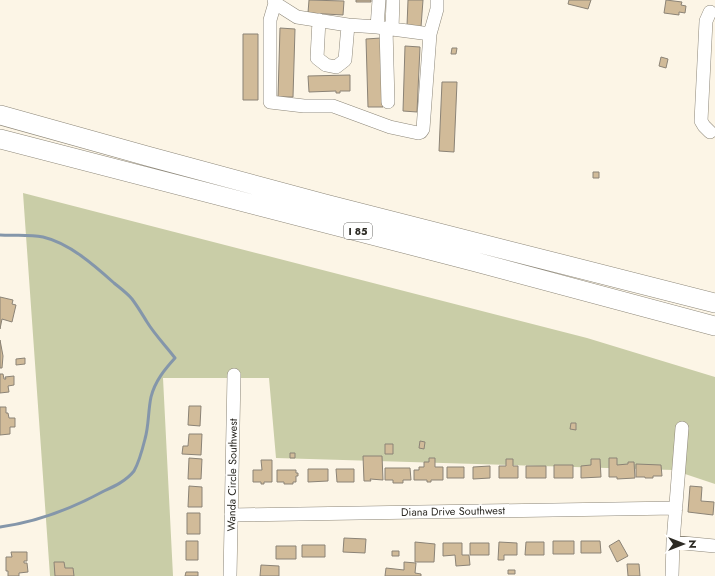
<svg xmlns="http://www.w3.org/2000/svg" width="715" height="576" viewBox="0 0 715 576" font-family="Jost,sans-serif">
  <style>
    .green { fill: #c9cda7 }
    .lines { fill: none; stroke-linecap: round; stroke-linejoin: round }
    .stream { stroke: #8496aa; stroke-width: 3 }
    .building { fill: #d1bb99; stroke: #8b8376 }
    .minor-casing { stroke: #8d8779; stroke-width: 14 }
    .highway-casing { stroke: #8d8779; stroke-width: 20 }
    .minor { stroke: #fff; stroke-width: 13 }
    .highway { stroke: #fff; stroke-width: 19 }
    .labels { text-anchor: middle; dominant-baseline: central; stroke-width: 3.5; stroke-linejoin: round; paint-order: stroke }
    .shield { fill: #fff; stroke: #6b6a66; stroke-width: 1 }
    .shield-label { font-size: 10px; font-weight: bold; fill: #2c2a24 }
    .street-label { font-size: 11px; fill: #2c2a24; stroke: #fff }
  </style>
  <rect width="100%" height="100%" fill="#fcf5e6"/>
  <!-- green -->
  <path class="green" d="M23 193 587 338 715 377V484L673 470 276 458 269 378H163L173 576H50Z"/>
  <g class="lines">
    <!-- stream -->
    <path class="stream" d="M0 235C14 236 28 234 43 237 69 243 94 265 114 283 120 288 127 293 132 299 138 307 142 314 147 322 155 335 166 346 175 358 165 369 155 381 151 397 148 411 149 425 145 439 143 447 138 464 134 471 126 481 115 486 104 491 71 509 37 522 0 527"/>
  </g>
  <!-- building -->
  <path class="building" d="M309 0 344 1 343 15 308 13Z
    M356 0H371V2H356Z
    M408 0H423L421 27 407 26Z
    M569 0H591L588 9 568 4Z
    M666 0 682 2 681 5 686 6 685 13 679 12V15L664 13Z
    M280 28 295 29 293 97H278Z
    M243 34H258V100H243Z
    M381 38 383 107H368L366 39Z
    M405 46 420 47 417 112 403 111Z
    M452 48H457L456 54H451Z
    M661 57 668 59 666 68 659 66Z
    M350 75V91H340V93H336V91L309 92 308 76Z
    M442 82H457L454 152 439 151Z
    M593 172H599V178H593Z
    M0 297 13 300 12 304 16 305 12 322 2 319 0 329Z
    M0 340 3 356 2 368H0Z
    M25 358V364L16 365V359Z
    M0 374H3L4 379H6L5 377 14 376V385L8 386 9 392 0 393Z
    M189 406H201L200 426 188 425Z
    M0 407H6V413H8L9 418H15V427H10V434L0 435Z
    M571 423H576V430L570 429Z
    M189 434H202L201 455 182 454 183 446H188Z
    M420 441 425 442 424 449 419 448Z
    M385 444H393V454H385Z
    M290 453H295V458H290Z
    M363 456H382L383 480 370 479 371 481H364Z
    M189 458 202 459 201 479H188Z
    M429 458H435V467H443V480H431V482H427V480H414V470H419V467H424V462H429Z
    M609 458H617V465L628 464V462H634L635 478 617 479V477H609Z
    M506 459H513V466H518V478H499V466H506Z
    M591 459H600L601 477 581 478V466L591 465Z
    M261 460H272V482H264V484H261V482H253V470H262Z
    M636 464 661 465 662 476H653V478H645V477H636Z
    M554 465H573V478H554Z
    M490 466V478L473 479V467Z
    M526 466H546V478H526Z
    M447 467H464V478H447Z
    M385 468H410L411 480H403V483H393V480H385Z
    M308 469H328V481L308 482Z
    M336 469H354V482H337Z
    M277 470H296V473H298V476H296V482H293V484H284V482H277Z
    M189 486 202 487V507H188Z
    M690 486 702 487 701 501 714 502 713 515 688 512Z
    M187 513H200V534H187Z
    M344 538 366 539 365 553 343 552Z
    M619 540 628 556 617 562 609 546Z
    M186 541H198V560H186Z
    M553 541H574V554H553Z
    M581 541H600L601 553H581Z
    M415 542 435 544 434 562H415Z
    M499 542 517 543V555H504V560H498Z
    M526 542H544V555H525Z
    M443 543H462V555H469L470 565 456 566 455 555 443 556Z
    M470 543H489V555H470Z
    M302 545H325V557H302Z
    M276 546H296V559H276Z
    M392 551H399V556H392Z
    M11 552H27V561H24V563H27L28 572 19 573V576H8V571H6V557H12Z
    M54 562H64L65 568H73L74 576H55Z
    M404 562 416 563 415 573 421 574V576H385L386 568 404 570Z
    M627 564H639L640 576H628Z
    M261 565 279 566V576H260Z
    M508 570H515V574H508Z
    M186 572H198V576H185Z"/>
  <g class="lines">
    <defs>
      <path id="minor" d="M274 0 275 3 297 17 348 25 377 27 430 34
        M275 3 270 20V102L304 106H333L390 127 418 133 421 132 423 129 430 34 437 9V0
        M710 12 706 21 701 121 704 126 710 132
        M319 20 317 58 326 65 336 67 345 60 348 25
        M377 27 379 0
        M386 28 388 102
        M392 29 393 0
        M231 515 676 508
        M673 542 715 546
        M230 576 234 375
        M672 576 673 542 682 428"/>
      <path id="highway" d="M0 115 147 156 325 204 715 303
        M0 139 476 262 715 326"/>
    </defs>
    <!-- minor casing -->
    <use href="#minor" class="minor-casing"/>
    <!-- highway casing -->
    <use href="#highway" class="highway-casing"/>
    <!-- minor -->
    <use href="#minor" class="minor"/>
    <!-- highway -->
    <use href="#highway" class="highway"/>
  </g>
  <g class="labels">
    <!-- shield labels -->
    <rect class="shield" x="344" y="223" width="28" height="16" rx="3"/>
    <g class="shield-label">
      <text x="358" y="231">I 85</text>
    </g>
    <!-- street labels -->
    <g class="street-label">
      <text transform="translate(232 475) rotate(-89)">Wanda Circle Southwest</text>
      <text transform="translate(453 511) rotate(-1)">Diana Drive Southwest</text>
    </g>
  </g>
  <!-- north arrow -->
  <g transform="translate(683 544) rotate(90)" stroke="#ffffff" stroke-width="3" paint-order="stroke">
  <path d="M0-3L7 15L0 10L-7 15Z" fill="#2c2a24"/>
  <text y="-6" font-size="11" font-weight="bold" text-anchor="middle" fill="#2c2a24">N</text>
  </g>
</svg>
